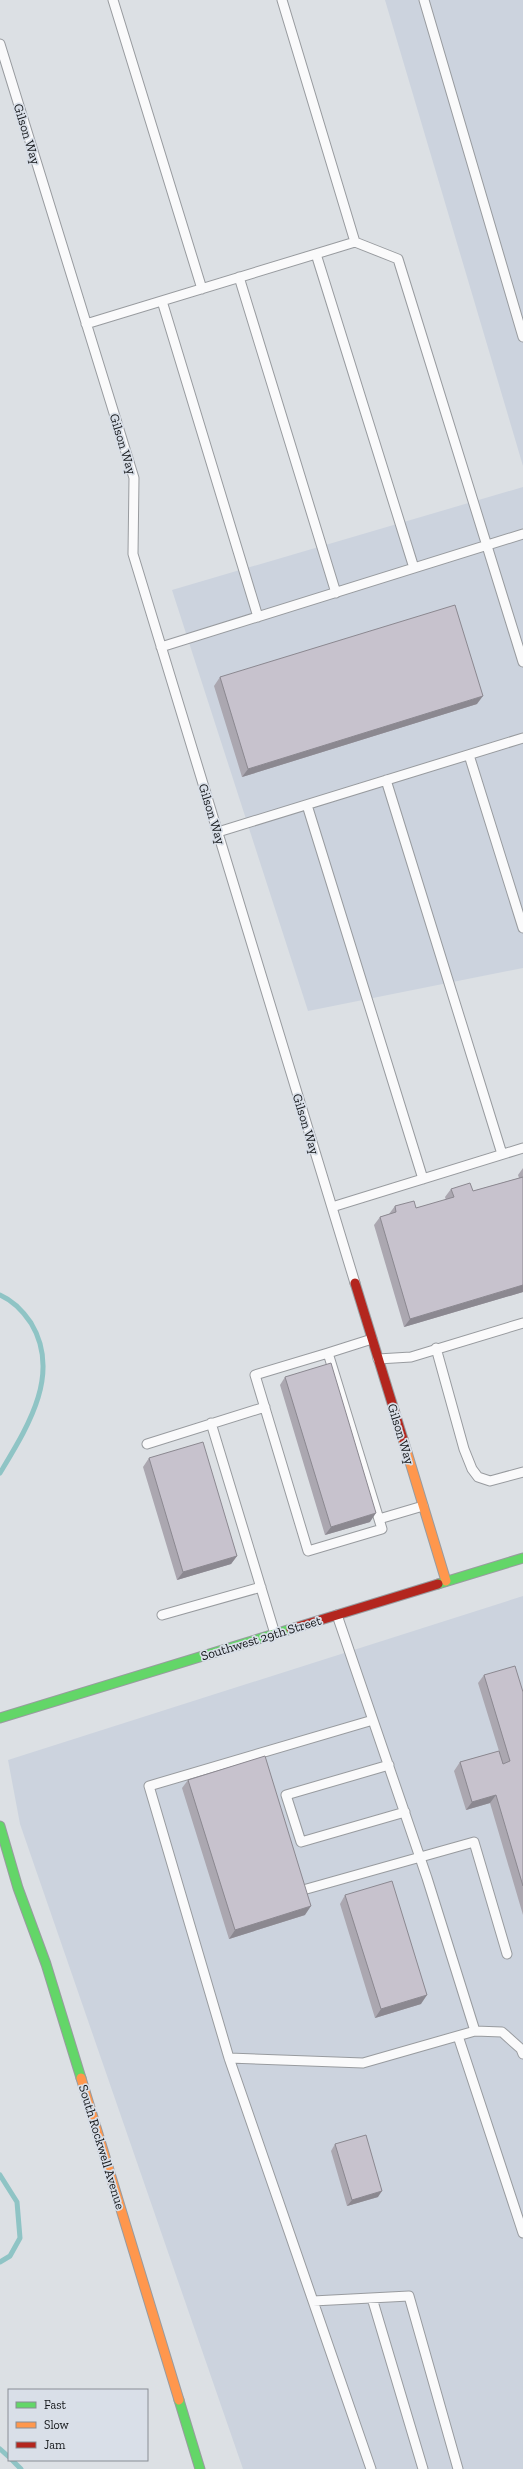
<svg xmlns="http://www.w3.org/2000/svg" width="523" height="2469" viewBox="0 0 523 2469" font-family="'Zilla Slab',serif">
  <style>
    .built { fill: #ccd3de }
    .lines { fill: none; stroke-linecap: round; stroke-linejoin: round }
    .stream { stroke: #8fc4c5; stroke-width: 5 }
    .lane-casing { stroke: #989b9f; stroke-width: 11 }
    .fast-casing { stroke: #989b9f; stroke-width: 11 }
    .slow-casing { stroke: #989b9f; stroke-width: 11 }
    .jam-casing { stroke: #989b9f; stroke-width: 11 }
    .lane { stroke: #fafafb; stroke-width: 9 }
    .fast { stroke: #63d668; stroke-width: 9 }
    .slow { stroke: #ff974d; stroke-width: 9 }
    .jam { stroke: #b3261e; stroke-width: 9 }
    .wall { fill: #aba7b0 }
    .shaded-wall { fill: #8b8890 }
    .building { fill: #c7c2cd; stroke: #8b8890 }
    .labels { text-anchor: middle; dominant-baseline: central; stroke-width: 3.5; stroke-linejoin: round; paint-order: stroke }
    .street-label { font-size: 13px; fill: #121518; stroke: #d9dfe8 }
  </style>
  <rect width="100%" height="100%" fill="#dce0e4"/>
  <!-- built -->
  <path class="built" d="M385 0H523V466Z
    M523 487V968L308 1011 172 590Z
    M523 1596V2469H243L20 1824 8 1760Z"/>
  <g class="lines">
    <!-- stream -->
    <path class="stream" d="M0 1295C14 1301 23 1311 31 1323 62 1374 27 1428 0 1473
      M0 2175 17 2202 20 2238 10 2256 0 2262
      M0 2449 9 2457
      M12 2460 21 2469"/>
    <defs>
      <path id="lane" d="M113 0 202 289
        M424 0 523 337
        M0 44 134 478 133 554 355 1283
        M355 242 398 259 523 662
        M316 254 414 568
        M239 277 336 593
        M162 301 258 617
        M86 324 355 242 282 0
        M161 647 523 534
        M469 755 523 928
        M386 780 502 1154
        M307 805 423 1179
        M218 832 523 738
        M332 1207 523 1148
        M436 1348 464 1449 472 1469 478 1477 490 1481 523 1472
        M328 1353 382 1529 308 1551 255 1375Z
        M328 1353 372 1339
        M378 1359 411 1357 523 1323
        M211 1423 275 1634
        M147 1444 265 1407
        M379 1519 423 1506
        M162 1615 261 1587
        M389 1765 286 1795 301 1842 405 1812
        M303 1890 474 1842 507 1954
        M475 2031 502 2032 521 2049 523 2054
        M458 2036 523 2233
        M229 2058 363 2063 475 2031 427 1878 337 1615
        M372 2298 423 2469
        M313 2301 409 2296 458 2469
        M371 2469 229 2058 149 1786 373 1720"/>
      <path id="fast" d="M438 1584 523 1558
        M0 1718 291 1629
        M0 1826 18 1888 46 1964 81 2078
        M179 2400 200 2469"/>
      <path id="slow" d="M403 1439 446 1581
        M81 2078 179 2400"/>
      <path id="jam" d="M355 1283 403 1439
        M291 1629 438 1584"/>
    </defs>
    <!-- lane casing -->
    <use href="#lane" class="lane-casing"/>
    <!-- fast casing -->
    <use href="#fast" class="fast-casing"/>
    <!-- slow casing -->
    <use href="#slow" class="slow-casing"/>
    <!-- jam casing -->
    <use href="#jam" class="jam-casing"/>
    <!-- lane -->
    <use href="#lane" class="lane"/>
    <!-- fast -->
    <use href="#fast" class="fast"/>
    <!-- slow -->
    <use href="#slow" class="slow"/>
    <!-- jam -->
    <use href="#jam" class="jam"/>
  </g>
  <!-- wall -->
  <path class="wall" d="M220 677 477 704 242 777 214 686Z
    M523 1168V1292L404 1327 374 1225 380 1217 389 1214 395 1206 416 1208 446 1200 445 1197 451 1189 473 1191 519 1178 518 1175Z
    M285 1377 370 1522 325 1535 280 1385Z
    M149 1458 237 1556 231 1564 177 1580 143 1467Z
    M484 1675 523 1692V1915L490 1803 466 1810 454 1771 460 1762 499 1751 478 1683Z
    M188 1780 305 1915 229 1939 182 1788Z
    M345 1895 421 2004 375 2018 340 1904Z
    M335 2144 378 2197 347 2206 331 2151Z"/>
  <!-- shaded-wall -->
  <path class="shaded-wall" d="M483 696 477 704 242 777 248 769Z
    M523 1285V1292L404 1327 410 1319Z
    M376 1513 370 1522 325 1535 331 1527Z
    M237 1556 231 1564 177 1580 183 1572Z
    M496 1795 490 1803 466 1810 472 1802Z
    M311 1906 305 1915 229 1939 235 1930Z
    M427 1995 421 2004 375 2018 381 2009Z
    M382 2191 378 2197 347 2206 352 2200Z"/>
  <!-- building -->
  <path class="building" d="M455 605 483 696 248 769 220 677Z
    M523 1177V1285L410 1319 380 1217 396 1212 395 1206 414 1201 416 1208 454 1197 451 1189 470 1183 473 1191Z
    M331 1363 376 1513 331 1527 285 1377Z
    M203 1442 237 1556 183 1572 149 1458Z
    M515 1666 523 1692V1886L496 1795 472 1802 460 1762 499 1751 503 1764 510 1761 484 1675Z
    M265 1756 311 1906 235 1930 188 1780Z
    M392 1881 427 1995 381 2009 345 1895Z
    M366 2135 382 2191 352 2200 335 2144Z"/>
  <g class="labels">
    <!-- street labels -->
    <g class="street-label">
      <text transform="translate(27 134) rotate(73)">Gilson Way</text>
      <text transform="translate(123 444) rotate(73)">Gilson Way</text>
      <text transform="translate(212 814) rotate(73)">Gilson Way</text>
      <text transform="translate(306 1124) rotate(73)">Gilson Way</text>
      <text transform="translate(401 1434) rotate(73)">Gilson Way</text>
      <text transform="translate(261 1638) rotate(-17)">Southwest 29th Street</text>
      <text transform="translate(102 2147) rotate(73)">South Rockwell Avenue</text>
    </g>
  </g>
  <!-- legend -->
  <rect x="8" y="2389" width="140" height="72" fill="#d9dfe8" stroke="#898e95"/>
  <rect x="16" y="2402" width="20" height="6" fill="#63d668" stroke="#898e95"/>
  <text x="44" y="2409" font-size="12" fill="#121518">Fast</text>
  <rect x="16" y="2422" width="20" height="6" fill="#ff974d" stroke="#898e95"/>
  <text x="44" y="2429" font-size="12" fill="#121518">Slow</text>
  <rect x="16" y="2442" width="20" height="6" fill="#b3261e" stroke="#898e95"/>
  <text x="44" y="2449" font-size="12" fill="#121518">Jam</text>
</svg>
